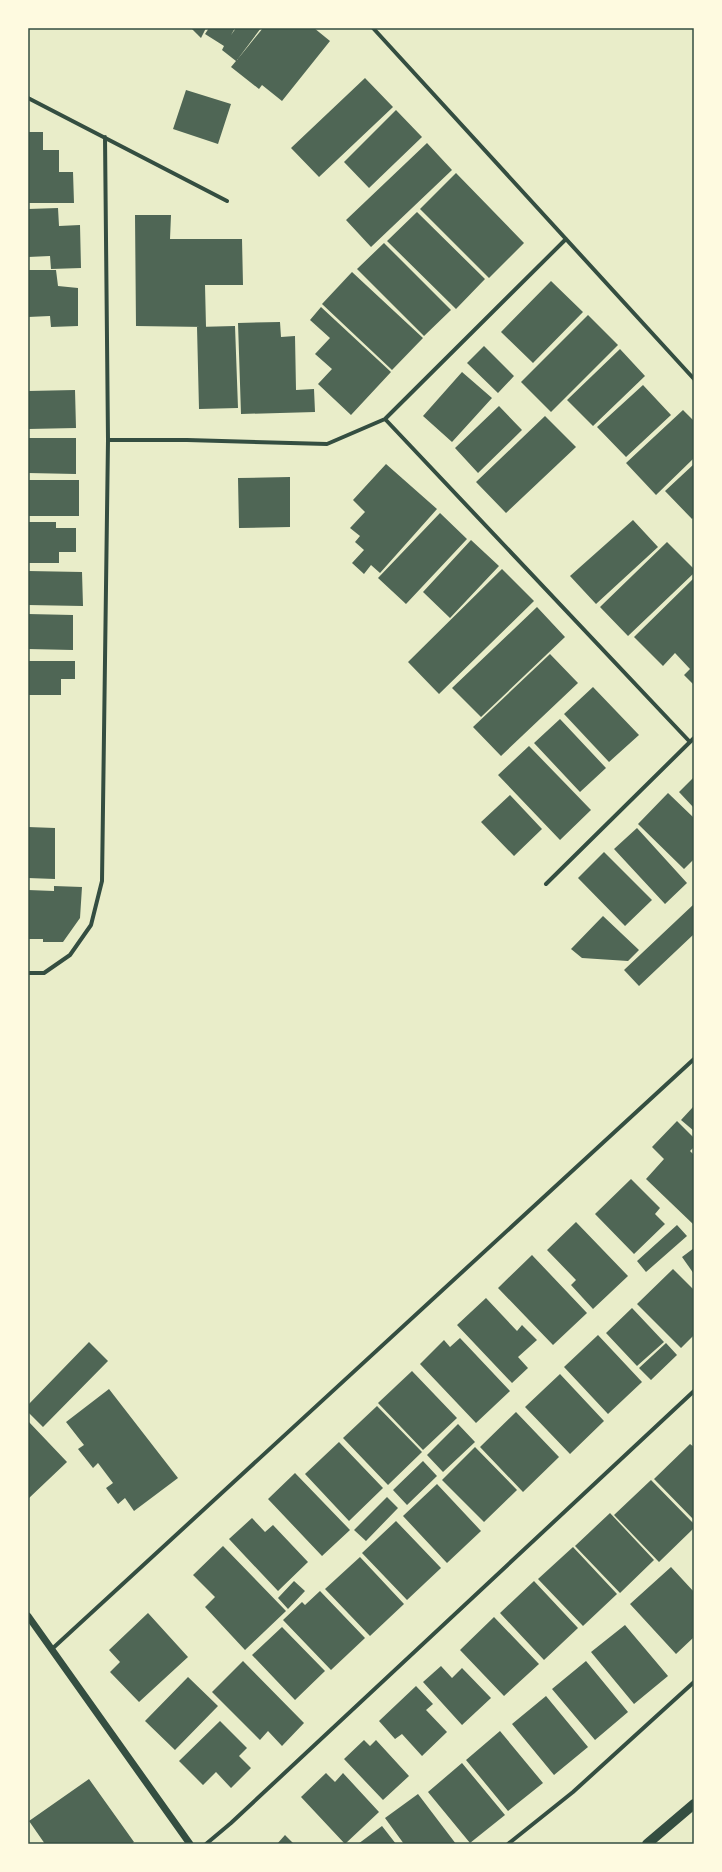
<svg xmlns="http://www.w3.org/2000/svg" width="722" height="1872" viewBox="0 0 722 1872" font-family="'PT Serif',serif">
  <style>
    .building { fill: #4f6655 }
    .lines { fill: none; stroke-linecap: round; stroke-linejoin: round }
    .minor { stroke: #344e41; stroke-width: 4 }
    .tertiary { stroke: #344e41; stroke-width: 7 }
    .primary { stroke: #344e41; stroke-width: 10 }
    .neatline { fill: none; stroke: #344e41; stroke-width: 1.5 }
  </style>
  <rect width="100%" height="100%" fill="#e9edc9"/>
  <!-- building -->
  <path class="building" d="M191 28H206L201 38Z
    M209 28H235L231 35 236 28H261L237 60 263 28H314L330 41 282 101 262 85 259 89 231 67 236 61 222 50 224 46 205 34Z
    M365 78 393 107 319 177 291 148Z
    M186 90 231 104 218 144 173 129Z
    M396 110 422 137 369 188 344 162Z
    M28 132H43V150H59V172H73L74 203H28Z
    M427 143 452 170 371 247 346 220Z
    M456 173 524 243 489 278 420 209Z
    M58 208 59 226 80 225 81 268 51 269 50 256 28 257V209Z
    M417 212 485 279 456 309 387 241Z
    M135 215H171L170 239H242L243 285H205L206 327 136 326Z
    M384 243 451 310 424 336 357 269Z
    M28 270H56L58 286 78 288V326L51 327 50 316 28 317Z
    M352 272 423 338 392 370 322 304Z
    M551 281 583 312 533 363 501 332Z
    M321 307 391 372 351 415 318 384 332 369 315 354 330 338 310 320Z
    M588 315 618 345 551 412 521 382Z
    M280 322 281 337 295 336 296 390 314 389 315 412 241 414 238 323Z
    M235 326 238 408 199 409 197 327Z
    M484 346 514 376 498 393 467 363Z
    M620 349 645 376 593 426 567 400Z
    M462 372 492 398 452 442 423 416Z
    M643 385 671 415 626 457 597 427Z
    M75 390 76 428 28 429V391Z
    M499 406 522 430 478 473 455 448Z
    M683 410 694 421V458L656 495 626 463Z
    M545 416 576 447 506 513 476 482Z
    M28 438H76V474L28 473Z
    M386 464 437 509 380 573 371 565 364 574 352 563 364 550 355 542 360 536 350 528 365 512 353 500Z
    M694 464V517L692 519 665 491Z
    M290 477V527L239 528 238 478Z
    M28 480H79V516H28Z
    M440 513 467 539 406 604 378 578Z
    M633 520 658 547 596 604 570 576Z
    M28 522H56V528H76V552H59V563H28Z
    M471 540 499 566 450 618 423 592Z
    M667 542 694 569V573L628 636 600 607Z
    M502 569 534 601 439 694 408 662Z
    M28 571 82 572 83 606 28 605Z
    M694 578V685L684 675 690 669 675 653 663 666 634 637Z
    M537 607 565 637 481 717 452 688Z
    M28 614 73 615V650L28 649Z
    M550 654 578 683 501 756 473 727Z
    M28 661H75V679H61V695H28Z
    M593 687 639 735 609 762 564 714Z
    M560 719 606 768 580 792 534 743Z
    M529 746 591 810 560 840 498 775Z
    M694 777V808L679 792Z
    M668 793 694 818V859L684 869 638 824Z
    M510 795 542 829 514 856 481 822Z
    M28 827 55 828V879L28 878Z
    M637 828 687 883 665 904 614 849Z
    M604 852 652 900 625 926 578 878Z
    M54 886 82 887 80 918 63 942H43V939H28V890L54 891Z
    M694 904V934L639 986 624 970Z
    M603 916 639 950 628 961 582 958 571 949Z
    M693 1107 694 1108V1131L681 1120Z
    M677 1121 694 1138V1147L690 1151 694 1155V1225L646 1179 664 1159 652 1147Z
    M631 1179 660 1208 655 1214 665 1224 634 1254 595 1214Z
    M576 1222 628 1276 593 1309 571 1285 576 1280 547 1250Z
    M677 1225 687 1236 646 1272 637 1261Z
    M694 1248V1274L682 1257Z
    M532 1255 587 1313 553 1345 498 1288Z
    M673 1269 694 1290V1335L681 1348 637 1304Z
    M486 1298 517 1331 522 1325 537 1340 518 1357 528 1368 512 1383 457 1325Z
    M632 1308 664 1342 637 1366 606 1333Z
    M598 1335 642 1382 608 1414 564 1367Z
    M460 1338 510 1391 476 1423 420 1364 444 1340 450 1347Z
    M89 1342 108 1361 43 1427 28 1412V1405Z
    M666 1343 677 1355 651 1380 639 1368Z
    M412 1371 457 1418 423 1450 378 1403Z
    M560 1374 604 1421 570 1454 525 1407Z
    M109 1389 178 1478 134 1511 125 1498 118 1504 106 1488 113 1483 98 1463 93 1468 78 1449 84 1445 66 1422Z
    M377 1406 422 1452 388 1485 343 1438Z
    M516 1412 559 1457 523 1492 480 1447Z
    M28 1421 67 1462 28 1499Z
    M458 1424 475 1442 443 1472 427 1455Z
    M339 1442 383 1488 349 1521 305 1474Z
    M690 1444 694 1447V1520L654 1479Z
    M475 1447 517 1490 484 1522 442 1480Z
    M423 1461 437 1476 407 1505 393 1490Z
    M295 1473 350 1530 322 1556 268 1499Z
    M651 1480 694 1524V1528L659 1562 614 1515Z
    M437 1484 481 1531 447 1563 403 1516Z
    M387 1497 398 1508 366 1541 354 1530Z
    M610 1513 654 1560 620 1593 575 1546Z
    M252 1518 265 1532 273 1525 308 1562 278 1591 229 1539Z
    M396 1521 441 1568 407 1600 362 1553Z
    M223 1546 286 1611 245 1650 205 1607 215 1597 193 1575Z
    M573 1547 617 1594 583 1626 538 1579Z
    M360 1557 404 1604 370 1636 325 1589Z
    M671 1567 694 1592V1637L676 1654 630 1604Z
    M294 1581 305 1591 288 1609 278 1598Z
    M534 1581 578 1628 544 1660 500 1613Z
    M320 1591 365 1638 331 1670 283 1620 302 1602 305 1605Z
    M148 1613 188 1657 139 1702 110 1672 120 1662 109 1650Z
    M494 1617 539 1664 504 1696 460 1650Z
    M625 1625 668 1676 634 1704 591 1652Z
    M282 1627 325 1671 295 1700 252 1655Z
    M243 1661 304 1723 282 1746 268 1731 260 1740 212 1692Z
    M586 1661 628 1712 595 1740 552 1689Z
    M441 1666 452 1678 462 1668 491 1698 462 1725 423 1682Z
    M188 1677 218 1706 175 1750 145 1721Z
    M416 1686 433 1704 426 1710 447 1732 422 1756 402 1734 395 1739 379 1721Z
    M546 1696 588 1747 554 1775 512 1724Z
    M220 1721 247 1748 239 1756 251 1768 231 1788 216 1772 203 1785 179 1761Z
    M500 1731 543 1783 508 1811 466 1760Z
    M364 1740 370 1746 376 1740 409 1776 383 1800 344 1759Z
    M462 1763 505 1815 470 1843 428 1792Z
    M326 1773 335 1782 343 1773 379 1812 345 1844 301 1797Z
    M89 1779 134 1842 131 1844H45L29 1821Z
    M418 1794 456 1844H404L385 1818Z
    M382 1826 396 1844H358Z
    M285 1835 294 1844H277Z"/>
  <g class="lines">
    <!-- minor -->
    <path class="minor" d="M373 28 694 379
      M28 98 227 201
      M385 419 690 742
      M108 440H187L327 444 385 419 566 239
      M546 884 694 738
      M28 973H44L70 955 91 925 102 881 108 440 105 137
      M52 1649 694 1059
      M206 1844 231 1823 694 1391
      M508 1844 573 1792 694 1682"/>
    <!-- tertiary -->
    <path class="tertiary" d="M28 1616 190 1844"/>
    <!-- primary -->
    <path class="primary" d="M647 1844 694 1804"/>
  </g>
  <!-- border -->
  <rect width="722" height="1872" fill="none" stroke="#fefae0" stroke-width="58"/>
  <rect x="29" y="29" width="664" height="1814" class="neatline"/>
</svg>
